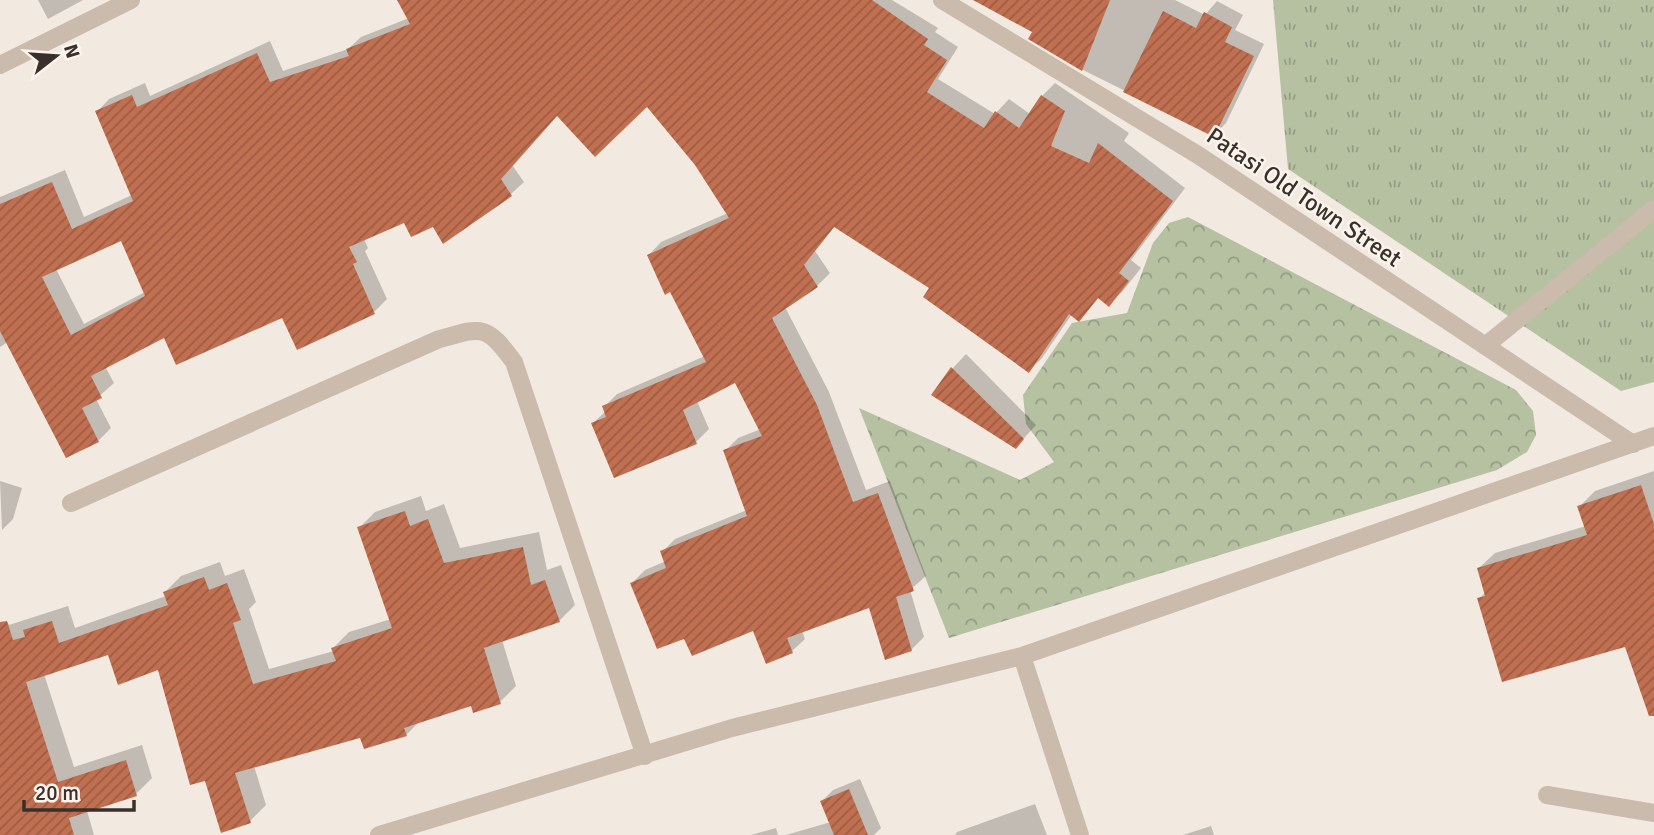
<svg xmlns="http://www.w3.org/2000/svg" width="1654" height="835" viewBox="0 0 1654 835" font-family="Signika,sans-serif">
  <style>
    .grass { fill: url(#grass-tufts) }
    .forest { fill: url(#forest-crowns) }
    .shadow { fill: #0003; fill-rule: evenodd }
    .building { fill: url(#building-hatch); fill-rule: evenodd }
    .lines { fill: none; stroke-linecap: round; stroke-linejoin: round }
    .minor { stroke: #cabbac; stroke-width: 18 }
    .labels { text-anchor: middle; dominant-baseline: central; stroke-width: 5; stroke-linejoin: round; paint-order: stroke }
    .street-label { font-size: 24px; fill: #39302b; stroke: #faf4ed }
  </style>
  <defs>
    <pattern id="grass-tufts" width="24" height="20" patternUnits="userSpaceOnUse" patternTransform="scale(1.75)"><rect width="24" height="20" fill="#b5c1a1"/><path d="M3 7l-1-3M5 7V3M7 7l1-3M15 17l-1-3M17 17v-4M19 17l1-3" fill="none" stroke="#949d83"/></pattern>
    <pattern id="forest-crowns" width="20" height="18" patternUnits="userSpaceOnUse" patternTransform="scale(1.75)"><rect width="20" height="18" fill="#b5c1a1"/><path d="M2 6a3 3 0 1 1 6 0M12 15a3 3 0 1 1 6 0" fill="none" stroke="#949d83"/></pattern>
    <pattern id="building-hatch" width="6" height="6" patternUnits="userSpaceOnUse" patternTransform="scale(1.75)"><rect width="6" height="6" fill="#c07050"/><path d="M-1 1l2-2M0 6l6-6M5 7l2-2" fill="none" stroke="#9d5c43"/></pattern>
  </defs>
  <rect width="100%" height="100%" fill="#f2eae0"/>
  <!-- grass -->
  <path class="grass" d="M1273 0H1654V382L1621 391 1288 169Z"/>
  <!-- forest -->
  <path class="forest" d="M1188 217 1516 390 1533 411 1536 435 1527 452 1497 470 949 638 859 408 1020 480 1054 462 1026 424 1023 395 1072 323 1127 313 1153 243 1169 223Z"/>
  <!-- shadow -->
  <path class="shadow" d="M38 0H83L48 19Z
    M399 0H892L938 28 935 32 958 47 938 79 995 114 1009 99 1030 114 1042 96 1055 83 1129 133 1124 141 1185 188 1131 260 1141 268 1122 292 1109 304 1099 297 1078 320 1072 314 1042 358 1029 371 932 287 836 225 815 251 830 273 817 286 785 307 829 392 866 490 890 481 926 576 910 590 924 637 911 650 870 605 802 631 805 639 792 651 754 629 685 636 632 583 645 570 666 561 662 552 675 539 747 510 725 451 738 438 761 429 736 380 697 401 709 429 696 442 593 423 606 411 604 407 617 394 705 356 671 290 649 255 661 242 728 213 696 164 647 104 557 114 512 165 524 182 511 194 444 242 434 225 405 221 364 239 368 248 365 251 387 299 374 312 298 348 283 315 165 336 105 366 114 383 96 399 111 428 98 441 8 342 0 347V197L65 170 84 217 132 195 97 112 109 99 145 83 150 96 270 41 283 71 348 49 361 37 409 18ZM121 238 145 292 84 324 56 269Z
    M976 0H1175L1205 15 1217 1 1243 15 1235 30 1264 44 1226 123 1214 135 1081 69 1034 31Z
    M966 354 1036 425 1016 447 934 395 953 368Z
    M1654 471V662L1626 645 1479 599 1486 592 1479 568 1495 553 1586 526 1579 507 1595 491Z
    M0 481 22 488 13 519 2 530Z
    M421 496 426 511 444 504 460 548 539 532 547 570 561 565 575 605 559 621 502 640 516 686 500 702 472 704 419 722 406 735 361 736 254 766 266 805 250 821 206 779 159 668 109 653 44 674 74 767 142 745 152 778 136 794 87 811 94 835H0V625L8 623 9 625 68 606 75 628 166 596 165 592 181 576 220 562 225 576 244 569 256 602 249 609 269 669 334 651 333 648 349 632 391 619 359 528 375 512Z
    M860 779 881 828 874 835H786L831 822 822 801 833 790Z
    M1035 804 1047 835H955L957 832Z
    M1211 826 1214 835H1183Z
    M776 828 778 835H751Z"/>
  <!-- building -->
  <path class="building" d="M397 0H872L928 39 924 45 947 60 927 92 984 128 995 111 1019 128 1041 95 1065 111 1051 146 1089 163 1098 143 1173 201 1119 273 1129 281 1109 307 1098 298 1079 322 1069 314 1029 373 923 297 929 288 834 227 804 265 818 287 772 318 817 405 853 502 878 493 914 591 896 597 912 651 885 660 869 608 787 638 793 653 766 664 753 631 692 656 684 639 657 649 630 583 666 568 660 551 747 516 723 450 762 436 735 383 683 410 697 444 614 478 591 423 606 417 602 406 706 362 670 292 665 295 647 255 729 218 695 165 647 107 595 157 557 116 501 179 512 196 443 244 433 227 411 237 404 223 349 247 357 262 353 264 375 314 297 350 282 318 176 365 164 338 91 376 102 398 82 408 99 442 66 458 0 331V204L52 182 72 229 133 201 95 111 132 95 137 107 257 53 270 82 349 56 346 49 410 24ZM121 241 145 296 71 335 42 277Z
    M973 0H1110L1082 71 1028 39 1032 32Z
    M1163 11 1196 28 1204 12 1232 27 1225 42 1254 56 1214 137 1123 92Z
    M951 367 1024 439 1016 449 931 395Z
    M1641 485 1654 524V716H1649L1625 647 1502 682 1477 598 1485 596 1477 568 1587 535 1577 506Z
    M405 511 410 526 428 519 444 563 523 547 531 585 545 580 560 622 484 648 501 704 473 713 471 706 404 728 407 736 364 749 360 738 235 773 251 823 221 833 205 781 190 785 158 670 118 685 108 655 26 682 58 782 126 760 137 796 69 818 74 835H0V622L7 621 13 640 25 637 23 630 52 621 59 643 168 605 163 592 204 577 209 590 227 583 241 620 233 623 253 684 336 661 331 648 392 628 357 527Z
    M849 789 868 835H834L820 801Z"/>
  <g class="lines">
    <!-- minor -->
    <path class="minor" d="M942 0 1198 155 1633 444
      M0 65 131 0
      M1485 346 1654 209
      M71 503 437 340C482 327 485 323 514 362L645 756
      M1022 656 1080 835
      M1547 795 1654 813
      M379 835 732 728 1022 656 1654 436"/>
  </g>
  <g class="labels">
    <!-- street labels -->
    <g class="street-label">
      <text transform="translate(1304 197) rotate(34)">Patasi Old Town Street</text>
    </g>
  </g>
  <!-- north arrow -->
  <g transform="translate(56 56) rotate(73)" stroke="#faf4ed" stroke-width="5" paint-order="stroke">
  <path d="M0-5L12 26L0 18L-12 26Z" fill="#39302b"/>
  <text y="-10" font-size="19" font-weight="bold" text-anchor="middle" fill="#39302b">N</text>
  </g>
  <!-- scale -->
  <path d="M24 800v10h110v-10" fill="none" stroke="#39302b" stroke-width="3.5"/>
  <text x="35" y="800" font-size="21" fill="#39302b" stroke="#faf4ed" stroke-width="5" paint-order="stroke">20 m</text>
</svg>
